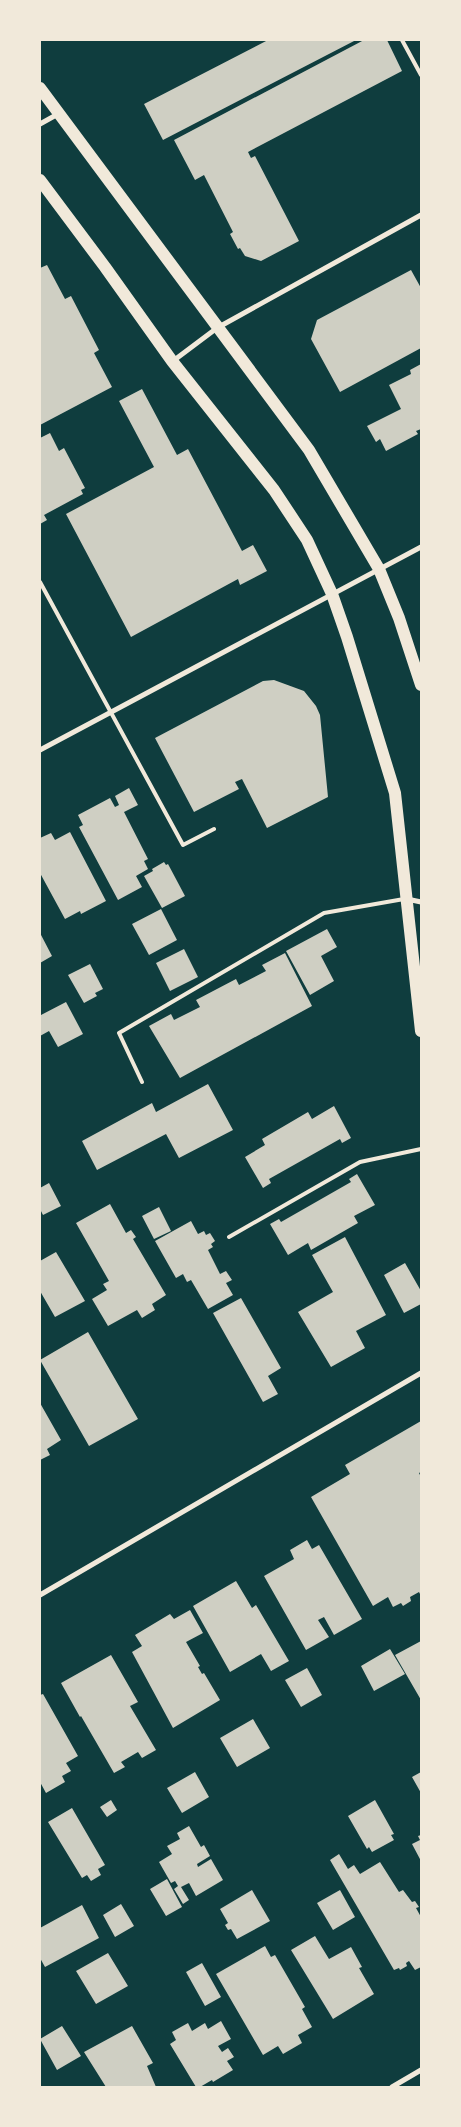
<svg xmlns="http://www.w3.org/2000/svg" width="461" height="2127" viewBox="0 0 461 2127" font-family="'IBM Plex Serif',serif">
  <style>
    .building { fill: #cfcfc3 }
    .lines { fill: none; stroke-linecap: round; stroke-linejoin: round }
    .service { stroke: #f1e9da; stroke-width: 4 }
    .minor { stroke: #f1e9da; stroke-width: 5 }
    .primary { stroke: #f1e9da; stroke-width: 12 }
  </style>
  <rect width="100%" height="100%" fill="#0f3d3e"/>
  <!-- building -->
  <path class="building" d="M268 40H356L163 140 144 104Z
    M364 40H387L402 71 248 152 251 158 255 156 299 241 261 261 245 256 240 248 238 249 230 234 233 232 204 175 195 180 174 140Z
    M47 265 65 299 71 296 99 350 94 353 112 387 40 425V268Z
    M411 270 421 288V348L340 392 311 339 317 320Z
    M421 364V429L416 431 418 434 386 451 380 439 376 442 367 426 401 409 389 385 411 374 410 370Z
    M142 389 177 455 188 449 242 551 253 545 267 571 240 585 238 579 131 637 66 514 154 467 119 401Z
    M50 433 59 451 64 448 85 488 81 490 83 494 44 515 47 520 40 524V438Z
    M274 680 304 691 316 706 320 715 328 797 267 828 242 779 235 782 239 789 194 812 155 738 263 681Z
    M129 788 138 805 124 812 148 859 144 861 148 869 136 876 142 887 118 900 79 827 83 825 78 815 110 798 115 807 119 805 115 796Z
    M70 832 106 901 81 914 80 911 65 919 40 873V838L51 833 55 840Z
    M164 862 166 865 168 864 185 896 162 908 144 876 153 871 152 869Z
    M161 909 177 940 149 955 132 924Z
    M327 929 337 947 321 956 334 981 310 995 286 951Z
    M40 933 52 956 40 963Z
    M184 949 198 977 170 991 156 963Z
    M285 953 312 1006 180 1078 149 1026 171 1014 174 1020 200 1007 196 1000 236 979 239 985 266 971 262 965Z
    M90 964 103 989 95 993 97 996 84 1003 68 975Z
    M66 1002 83 1034 58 1047 49 1031 40 1036V1012L41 1015Z
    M208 1084 233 1130 179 1158 166 1134 97 1170 82 1141 152 1103 156 1112Z
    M334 1106 351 1138 342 1143 340 1139 269 1179 271 1183 263 1188 245 1157 265 1145 262 1139 308 1112 312 1119Z
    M357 1174 375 1205 354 1216 358 1223 311 1250 308 1243 288 1255 270 1224 279 1219 281 1222 351 1182 349 1179Z
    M49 1183 61 1206 43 1215 40 1209V1188Z
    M110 1204 126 1233 131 1230 136 1237 133 1239 166 1295 152 1304 155 1310 142 1318 137 1310 108 1326 92 1299 107 1290 103 1284 109 1281 76 1223Z
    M159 1207 171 1231 154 1239 142 1216Z
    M191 1221 198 1234 204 1231 206 1235 210 1233 215 1241 211 1244 213 1247 208 1250 220 1274 226 1271 232 1280 226 1283 233 1295 208 1309 191 1280 187 1282 183 1274 176 1278 155 1241Z
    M345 1237 386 1315 356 1331 365 1348 331 1367 298 1312 333 1292 312 1255Z
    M56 1252 85 1301 55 1317 40 1291V1261Z
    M405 1263 421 1291V1304L404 1313 384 1275Z
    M241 1298 281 1368 268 1376 278 1394 263 1402 213 1313Z
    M88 1332 138 1419 89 1446 40 1360Z
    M40 1403 61 1440 47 1449 50 1455 40 1460Z
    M421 1421V1472L419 1473 421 1477V1596L419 1592 410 1597 411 1601 403 1606 401 1603 393 1607 388 1597 373 1606 311 1497 350 1474 345 1465Z
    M307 1540 312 1549 319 1545 362 1619 334 1635 324 1617 318 1620 329 1637 306 1650 264 1576 294 1559 290 1550Z
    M236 1581 252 1608 256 1605 289 1661 271 1671 261 1654 230 1672 193 1606Z
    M190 1610 203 1633 186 1642 200 1666 198 1667 202 1674 204 1673 220 1700 173 1728 132 1652 142 1646 135 1635 170 1614 174 1619Z
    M421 1641V1700L395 1655Z
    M390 1649 405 1674 374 1691 361 1666Z
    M111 1655 138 1702 130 1706 156 1750 142 1758 138 1752 121 1762 125 1767 114 1773 81 1716 80 1717 61 1683Z
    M307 1668 322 1695 301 1707 285 1680Z
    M43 1694 78 1756 66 1763 71 1771 62 1776 65 1782 46 1793 40 1782V1695Z
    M253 1719 270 1748 237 1767 220 1738Z
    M195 1772 209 1797 182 1813 167 1788Z
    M421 1772V1793L412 1777Z
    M111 1800 117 1810 107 1817 100 1807Z
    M375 1800 394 1834 391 1835 394 1840 372 1852 369 1847 367 1849 348 1816Z
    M72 1808 105 1865 98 1869 101 1875 91 1881 87 1875 82 1878 48 1822Z
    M189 1826 201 1847 204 1845 210 1856 197 1864 198 1867 211 1859 223 1880 196 1896 189 1883 181 1887 189 1900 183 1904 174 1889 178 1886 175 1881 171 1883 159 1862 172 1854 167 1846 180 1839 177 1833Z
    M421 1835V1861L412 1844 420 1840 418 1836Z
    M339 1854 348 1869 354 1865 360 1874 380 1862 399 1892 403 1890 412 1902 415 1901 419 1907 416 1908 421 1917V1967L415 1970 409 1961 406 1963 407 1966 400 1970 399 1968 394 1970 330 1860Z
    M167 1879 182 1907 166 1916 150 1889Z
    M252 1890 270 1921 237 1939 231 1929 228 1930 225 1925 228 1923 220 1909Z
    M340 1890 355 1917 333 1930 317 1903Z
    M121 1904 134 1926 115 1937 103 1915Z
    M82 1905 99 1938 45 1967 40 1958V1928Z
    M315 1936 329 1959 351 1947 362 1967 359 1968 374 1994 333 2019 291 1950Z
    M265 1946 271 1957 275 1955 305 2007 302 2009 312 2027 298 2035 302 2043 283 2054 278 2046 263 2055 216 1974Z
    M108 1953 128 1986 96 2004 76 1971Z
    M202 1963 221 1997 205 2006 186 1972Z
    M221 2021 231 2039 218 2046 222 2052 228 2048 234 2057 227 2061 233 2070 213 2082 212 2080 200 2087H196L170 2044 176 2040 172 2032 188 2023 192 2031 205 2023 208 2029Z
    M62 2026 81 2056 57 2070 40 2039Z
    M132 2026 153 2063 147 2066 156 2087H106L84 2052Z"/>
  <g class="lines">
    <!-- service -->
    <path class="service" d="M402 40 421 75
      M40 582 183 845 214 829
      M142 1082 119 1033 324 913 404 899
      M229 1237 360 1162 421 1149"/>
    <!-- minor -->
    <path class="minor" d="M40 124 58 114
      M173 361 217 328 421 215
      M40 750 421 547
      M407 899 421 902
      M40 1595 421 1373
      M392 2087 421 2070"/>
    <!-- primary -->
    <path class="primary" d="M40 88 309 450 379 569 399 618 421 685
      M40 180 105 267 172 361 274 490 307 540 332 594 347 637 395 793 421 1031"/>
  </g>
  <!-- border -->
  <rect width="461" height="2127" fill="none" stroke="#f1e9da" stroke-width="82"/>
</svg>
